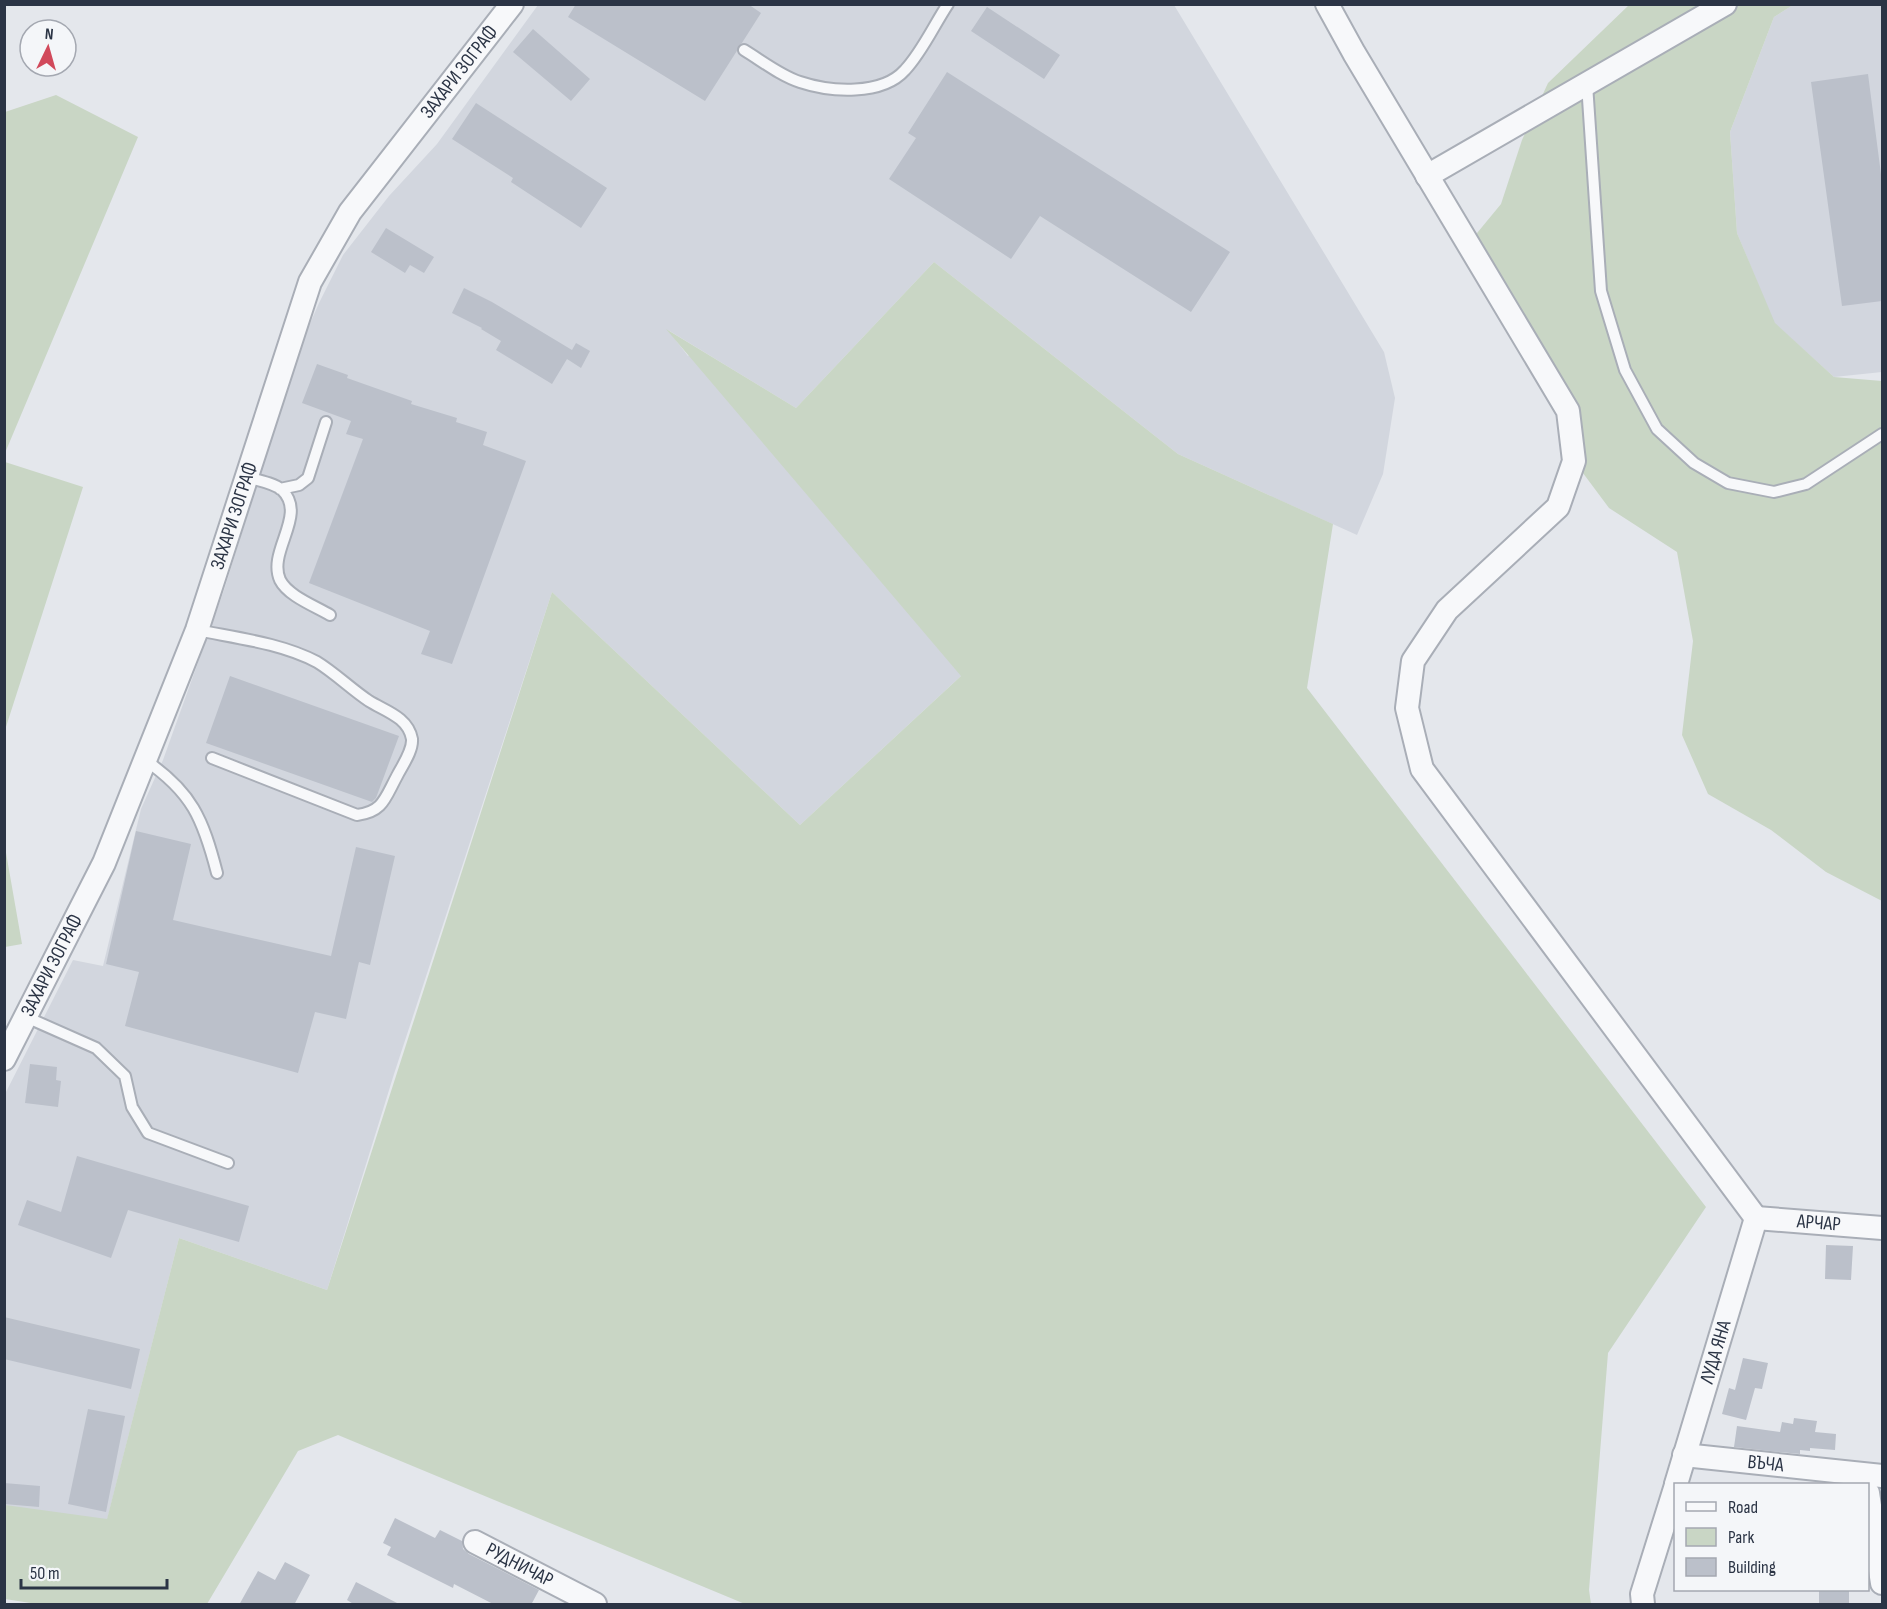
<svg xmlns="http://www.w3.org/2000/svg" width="1887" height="1609" viewBox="0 0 1887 1609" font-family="'Sofia Sans Condensed',sans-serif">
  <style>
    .built { fill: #d2d6de }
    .green { fill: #c9d6c5 }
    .building { fill: #bbc0ca }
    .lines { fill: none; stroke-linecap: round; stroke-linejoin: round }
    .lane-casing { stroke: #a9aeb7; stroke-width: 14 }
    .street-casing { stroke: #a9aeb7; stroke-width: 26 }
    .lane { stroke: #f7f8fa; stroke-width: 10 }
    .street { stroke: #f7f8fa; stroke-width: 22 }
    .labels { text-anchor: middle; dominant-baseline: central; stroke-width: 4.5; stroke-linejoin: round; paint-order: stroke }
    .street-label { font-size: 20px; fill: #2b3445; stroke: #f4f6f9 }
  </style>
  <rect width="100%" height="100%" fill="#e4e7ec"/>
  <!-- built -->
  <path class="built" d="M538 5H1174L1384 352 1395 398 1383 474 1357 535 1178 454 934 262 796 408 668 330 688 356 691 354 962 675 800 825 552 592 394 1074 327 1290 179 1238 107 1520 5 1506V1094L73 960 103 966 141 809 163 760 224 590 301 344 319 303 343 255 389 196 437 144Z
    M1793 5H1882V372L1834 377 1774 323 1737 233 1730 132 1774 17Z"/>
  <!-- green -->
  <path class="green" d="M1629 5H1793L1774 17 1730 132 1737 233 1775 323 1834 377 1882 381V901L1826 872 1771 830 1708 794 1682 735 1693 641 1677 552 1609 508 1574 461 1568 411 1468 244 1501 204 1522 140 1548 83Z
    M56 95 138 137 5 453V112Z
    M934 262 1178 454 1333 524 1307 688 1706 1207 1608 1353 1589 1590 1591 1604H745L338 1435 298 1451 207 1604H37L5 1599V1505L107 1519 179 1238 327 1290 552 592 800 825 961 676 666 329 796 408Z
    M5 462 83 487 5 730 4 462Z
    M5 847 22 944 5 947H4Z"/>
  <!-- building -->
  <path class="building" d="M576 4H748L761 13 705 101 568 17Z
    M987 7 1060 55 1044 79 971 31Z
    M533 29 590 79 571 101 513 52Z
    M947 72 1230 252 1191 312 1040 216 1011 259 889 179 916 138 908 133Z
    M1868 74 1882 182V301L1842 306 1811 82Z
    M476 103 607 188 581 228 511 182 513 178 452 139Z
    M386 228 434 257 424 273 410 265 405 273 371 252Z
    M464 288 492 302 572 350 576 343 590 351 581 368 567 359 552 384 496 350 501 341 481 329 482 328 452 313Z
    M317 364 348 375 347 378 412 401 411 404 457 418 456 422 487 432 483 445 526 461 452 664 421 654 430 631 309 583 363 439 346 434 351 421 302 403Z
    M230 676 399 736 376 798 372 802 206 743Z
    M136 831 191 844 173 920 331 956 356 847 395 856 370 965 359 962 346 1019 315 1012 298 1073 125 1026 139 972 106 964Z
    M30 1064 57 1067 56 1080 61 1081 58 1107 25 1103Z
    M77 1156 249 1206 239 1242 128 1210 111 1258 18 1225 27 1200 61 1212Z
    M1826 1245 1853 1246 1851 1280 1825 1279Z
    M4 1317 140 1349 131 1389 4 1359Z
    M1743 1358 1768 1363 1762 1389 1755 1388 1746 1420 1722 1414 1729 1388 1735 1390Z
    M88 1409 125 1416 106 1512 68 1504Z
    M1794 1418 1817 1421 1815 1432 1836 1434 1835 1450 1810 1448V1451L1800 1450V1454L1734 1447 1737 1426 1780 1432 1782 1422 1793 1424Z
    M4 1483 40 1486 39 1507 4 1504Z
    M395 1518 435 1538 440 1530 462 1541 463 1549 469 1554 539 1590 531 1605H495L454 1584 453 1588 387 1555 391 1547 383 1543Z
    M285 1562 310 1575 294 1605H239L258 1571 275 1580Z
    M356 1582 401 1605H355L347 1600Z
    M1819 1590H1849V1605H1819Z"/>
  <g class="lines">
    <defs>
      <path id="lane" d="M744 50C762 61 781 76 800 82 830 92 882 96 905 70 922 52 934 25 948 4
        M1587 84 1601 291 1625 370 1657 429 1694 463 1728 483 1774 492 1806 484 1882 434
        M246 477C257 480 274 483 282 490 308 515 267 551 280 580 288 596 315 606 330 615
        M280 489 299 485 308 478 326 422
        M197 630C236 638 281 643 317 662 335 673 351 689 369 701 385 711 408 717 412 739 413 751 402 766 397 776 385 798 383 812 357 815L212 758
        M145 760C192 792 203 819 217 873
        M26 1017 96 1048 125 1076 132 1107 148 1133 228 1163"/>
      <g id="street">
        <path d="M1327 4 1354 53 1568 411 1574 461 1558 507 1447 610 1413 661 1407 708 1422 769 1756 1218"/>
        <path d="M1427 176 1725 4"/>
        <path id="s1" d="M4 1059 104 863 197 630 310 282 350 212 512 4"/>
        <path id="s2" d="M1756 1218 1882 1228"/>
        <path id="s3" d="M1684 1455 1882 1476"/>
        <path id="s4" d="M1676 1484 1756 1218"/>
        <path d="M1868 1493 1882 1583"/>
        <path id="s5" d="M475 1542 595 1604"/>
        <path d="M1643 1604 1642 1594 1676 1485"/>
      </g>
    </defs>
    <!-- lane casing -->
    <use href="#lane" class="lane-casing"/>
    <!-- street casing -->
    <use href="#street" class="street-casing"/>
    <!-- lane -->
    <use href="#lane" class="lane"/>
    <!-- street -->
    <use href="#street" class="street"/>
  </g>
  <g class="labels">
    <!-- street labels -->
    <g class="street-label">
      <text stroke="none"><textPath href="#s1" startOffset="1095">ЗАХАРИ ЗОГРАФ</textPath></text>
      <text stroke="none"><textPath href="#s1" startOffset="591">ЗАХАРИ ЗОГРАФ</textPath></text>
      <text stroke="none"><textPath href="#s1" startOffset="105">ЗАХАРИ ЗОГРАФ</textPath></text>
      <text stroke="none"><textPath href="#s2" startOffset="63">АРЧАР</textPath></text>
      <text stroke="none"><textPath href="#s4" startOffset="138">ЛУДА ЯНА</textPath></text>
      <text stroke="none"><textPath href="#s3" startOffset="82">ВЪЧА</textPath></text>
      <text stroke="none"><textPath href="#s5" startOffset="50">РУДНИЧАР</textPath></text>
    </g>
  </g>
  <!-- border -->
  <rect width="1887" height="1609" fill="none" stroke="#2b3445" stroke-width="12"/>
  <!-- legend -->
  <rect x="1674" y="1483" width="195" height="108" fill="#f4f6f9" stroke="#a4a8b1" stroke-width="1.5"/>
  <rect x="1686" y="1502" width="30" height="9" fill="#f7f8fa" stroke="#a4a8b1" stroke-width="1.5"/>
  <text x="1728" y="1513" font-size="18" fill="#2b3445">Road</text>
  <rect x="1686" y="1528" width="30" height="18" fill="#c9d6c5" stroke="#a4a8b1" stroke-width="1.5"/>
  <text x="1728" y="1543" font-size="18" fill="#2b3445">Park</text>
  <rect x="1686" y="1558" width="30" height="18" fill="#bbc0ca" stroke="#a4a8b1" stroke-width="1.5"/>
  <text x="1728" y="1573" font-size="18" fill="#2b3445">Building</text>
  <!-- north arrow -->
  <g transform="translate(48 48) rotate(5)"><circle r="28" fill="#f4f6f9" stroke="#a4a8b1" stroke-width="1.5"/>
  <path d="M0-4.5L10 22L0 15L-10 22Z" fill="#d1495b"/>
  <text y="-9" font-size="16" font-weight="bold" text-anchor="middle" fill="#2b3445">N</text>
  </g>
  <!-- scale -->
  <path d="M21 1579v9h146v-9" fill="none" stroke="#2b3445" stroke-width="3"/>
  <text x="30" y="1579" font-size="18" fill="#2b3445" stroke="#f4f6f9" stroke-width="4.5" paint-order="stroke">50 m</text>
</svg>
